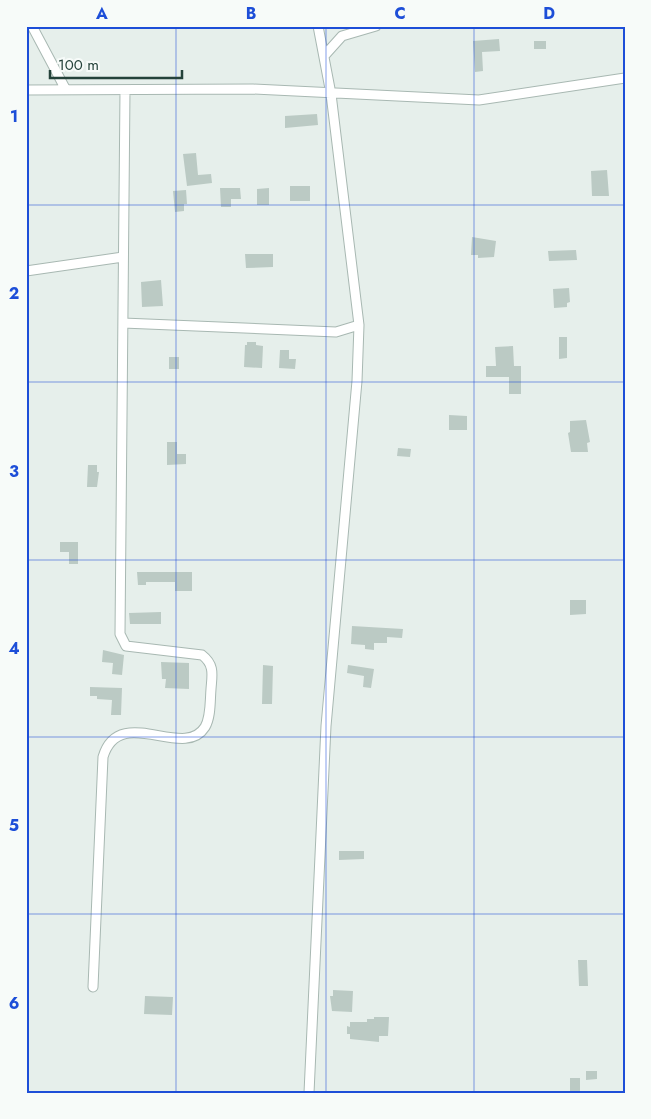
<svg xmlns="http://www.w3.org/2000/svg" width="651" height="1119" viewBox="0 0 651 1119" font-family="Jost,sans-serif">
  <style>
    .building { fill: #bbcac4 }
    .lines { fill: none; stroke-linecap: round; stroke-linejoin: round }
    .minor-casing { stroke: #a8b8b2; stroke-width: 11 }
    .minor { stroke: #fff; stroke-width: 9 }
    .grid { fill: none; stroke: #1d4ed8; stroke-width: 1; stroke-opacity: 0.55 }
    .neatline { fill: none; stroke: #1d4ed8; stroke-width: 2 }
    .grid-label { font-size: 16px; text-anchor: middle; font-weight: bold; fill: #1d4ed8 }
  </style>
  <rect width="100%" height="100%" fill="#e6efeb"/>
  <!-- building -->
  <path class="building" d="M499 39 500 51 482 52 483 71 475 72 473 41Z
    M534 41H546V49H534Z
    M317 114 318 125 285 128V116Z
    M196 153 198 175 211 174 212 183 187 186 183 154Z
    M607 170 609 196H592L591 171Z
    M290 186H310V201H290Z
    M220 188H240L241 199H231V207H221Z
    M269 188V205H257V189Z
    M186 190 187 204H184V211L175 212 173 191Z
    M472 237 496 241 494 257 478 258V255H471Z
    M576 250 577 260 549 261 548 251Z
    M245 254H273V267L246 268Z
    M161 280 163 306 142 307 141 282Z
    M569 288 570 302 567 303V307L554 308 553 289Z
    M559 337H567V358L559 359Z
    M247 342H256V345L263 346 262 368 244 367 245 345H247Z
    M513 346 514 366H521V394H509V377H486V366H496L495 347Z
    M280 350H289V359H296L295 369 279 368Z
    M169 357H179V369H169Z
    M449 415 467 416V430H449Z
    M586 420 590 442 587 443 588 452H571L568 433 570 432V421Z
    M167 442H177V454H186V464L167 465Z
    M398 448 411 449 410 457 397 456Z
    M88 465H97V472H99L97 487H87Z
    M60 542H78V564H69V552H60Z
    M137 572H192V591H175V582H146V585H138Z
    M570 600H586V614L570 615Z
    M161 612V624H130L129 613Z
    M352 626 403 629 402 638 387 637V643H374V650L365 649V645L351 644Z
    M103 650 124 655 122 675 112 674 113 663 102 662Z
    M161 662 189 663V689L165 688 166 679H162Z
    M263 665 273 666 272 704H262Z
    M348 665 374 669 371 688 363 687 364 676 347 673Z
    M90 687 122 688 121 715H111L112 700 97 699V696H90Z
    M339 851H364V859L339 860Z
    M578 960H587L588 986H579Z
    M333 990 353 991 352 1012 332 1011 330 996H333Z
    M145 996 173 997 172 1015 144 1014Z
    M374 1017H389L388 1036H379V1042L350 1039V1034H347V1026L350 1027V1022H367V1019H374Z
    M586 1071H597V1079L586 1080Z
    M570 1078H580V1093H570Z"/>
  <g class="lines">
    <defs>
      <path id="minor" d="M32 26 66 90
        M324 56 342 36 376 26
        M26 90 253 89 479 100 625 78
        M26 271 123 257
        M123 323 336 332 359 325
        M93 987 103 757C119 703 184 761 205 727 211 717 210 700 211 689 212 675 215 665 202 655L126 646 120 634 125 90
        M309 1093 326 726 357 381 359 325 331 94 318 26"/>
    </defs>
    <!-- minor casing -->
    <use href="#minor" class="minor-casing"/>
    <!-- minor -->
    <use href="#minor" class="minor"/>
  </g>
  <!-- grid -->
  <path class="grid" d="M176 26V1093M326 26V1093M474 26V1093M26 205H625M26 382H625M26 560H625M26 737H625M26 914H625"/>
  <!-- border -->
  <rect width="651" height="1119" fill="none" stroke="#f7fbf9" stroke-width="55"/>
  <!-- scale -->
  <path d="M50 70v8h132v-8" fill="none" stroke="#24423a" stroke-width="2.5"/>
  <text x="58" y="70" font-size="15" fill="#24423a" stroke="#f7fbf9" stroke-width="4" paint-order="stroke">100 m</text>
  <rect x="28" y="28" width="596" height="1064" class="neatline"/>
  <g class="grid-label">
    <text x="102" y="19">A</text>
    <text x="251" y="19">B</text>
    <text x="400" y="19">C</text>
    <text x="549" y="19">D</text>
    <text x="14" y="122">1</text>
    <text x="14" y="299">2</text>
    <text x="14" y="477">3</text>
    <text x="14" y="654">4</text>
    <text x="14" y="831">5</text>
    <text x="14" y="1009">6</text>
  </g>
</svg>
